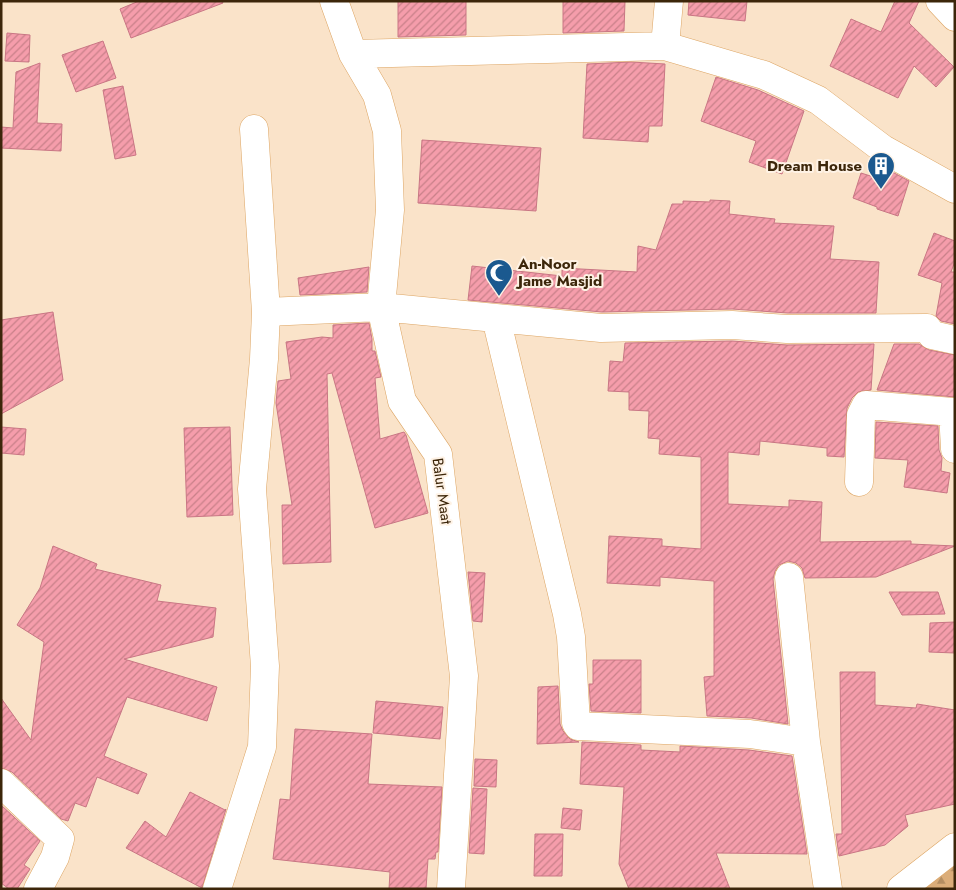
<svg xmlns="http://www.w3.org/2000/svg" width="956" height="890" viewBox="0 0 956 890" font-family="Jost,sans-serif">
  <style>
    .forest { fill: url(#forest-firs) }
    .building { fill: url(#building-hatch); stroke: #c97684 }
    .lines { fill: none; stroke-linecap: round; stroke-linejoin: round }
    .minor-casing { stroke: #dda563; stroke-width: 29 }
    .minor { stroke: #fff; stroke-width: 28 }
    .labels { text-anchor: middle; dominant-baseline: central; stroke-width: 4; stroke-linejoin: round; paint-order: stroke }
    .poi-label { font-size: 15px; font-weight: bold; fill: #3c260a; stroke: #fef2e5; text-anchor: end }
    .street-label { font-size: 15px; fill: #3c260a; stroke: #fef2e5 }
  </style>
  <defs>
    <pattern id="forest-firs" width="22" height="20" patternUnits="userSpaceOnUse" patternTransform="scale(1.25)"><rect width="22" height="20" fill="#dbad79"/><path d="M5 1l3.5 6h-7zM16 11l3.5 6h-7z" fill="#b38d61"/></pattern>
    <pattern id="building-hatch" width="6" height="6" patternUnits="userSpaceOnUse" patternTransform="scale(1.25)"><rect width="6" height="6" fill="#f59dab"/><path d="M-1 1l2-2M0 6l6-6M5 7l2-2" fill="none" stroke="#c88089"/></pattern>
  </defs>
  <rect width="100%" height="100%" fill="#fae3c9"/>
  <!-- forest -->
  <path class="forest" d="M955 848V889H899Z"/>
  <!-- building -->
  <path class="building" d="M139 1H222L223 3 131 38 120 9Z
    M398 1H466V35L398 37Z
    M563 1H625L624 31 563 33Z
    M689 1H747L745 21 688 15Z
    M895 1H919L909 23 954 67 936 87 914 66 898 98 830 66 851 19 881 32Z
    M7 33 30 35 29 62 5 61Z
    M103 41 116 78 76 92 62 55Z
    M631 62 665 64 662 126H649L648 142 583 138 587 64Z
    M40 63 37 123 62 124 61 151 1 148V127L13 128 16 72Z
    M716 77 758 90 804 111 782 174 749 162 756 141 701 121Z
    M123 86 136 155 115 159 103 90Z
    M422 140 541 148 536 211 418 203Z
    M883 167 909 181 898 216 877 209V207L853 198 861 173 880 179Z
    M710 200 730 201 729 214 775 219 774 223 834 226 830 259 879 262 876 313H788L732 309 602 312 468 300 472 266 562 276V268L637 272 638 246 656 250 672 204H683V201L710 202Z
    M934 233 955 241V261L951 272H955V324L941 321 936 316 942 283 918 275Z
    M369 267 367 292 300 295 298 278Z
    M53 312 63 380 1 414V320Z
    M369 323 372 339V351H375L381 377 375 378 380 439 404 432 406 435 428 513 375 528 332 373 327 374 331 562 283 564 282 505H292L276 403 278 381 291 379 286 342 322 337 333 338V325Z
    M732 341 787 345 874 344 871 390 858 392 852 398 847 408 844 457 827 456V448L760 441 759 455 728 452V504L789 507V500L822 502 820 542 911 541V544L955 546 876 577 805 578 802 568 796 563 788 561 779 565 775 571 773 579 788 724 751 718 707 716 704 677 714 676V581L660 577V586L607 583 609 536 662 539V546L701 549V457L659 454 660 439 648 438 649 411 629 410V392L608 391 610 361 623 362 625 343Z
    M894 344H919L929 350 955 355V397L877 390Z
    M876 422 938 426 939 450 942 458 941 471 950 473 947 493 904 487 908 460 875 458Z
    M1 427 26 429 24 455 1 453Z
    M230 427 233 515 187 517 184 428Z
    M53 546 97 564 95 569 161 585 157 601 216 608 213 637 124 659 217 687 207 721 127 697 104 756 147 774 138 794 97 777 86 807 75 803 68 821 61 819 12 772 1 768V698L31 740 44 642 17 625 40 588Z
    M468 572 485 573 482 622 473 621Z
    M889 592H938L945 614 902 615Z
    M955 622V653L929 652 930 623Z
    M593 660H641V713L591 711 589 684H593Z
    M840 672H875V705L916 708 917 704 955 710V804L905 815 908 826 885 845 839 856 836 834H842Z
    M558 686 560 724 563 731 570 739 579 742 537 744 538 687Z
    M376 701 443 707 440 739 373 733Z
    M295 729 372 734 368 784 442 787 438 852H436L435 859H428L426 889H389L390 872 273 859 280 799 290 800Z
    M582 742 641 745V750L680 752V746L749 750 792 756 807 854 716 853 730 889H629L619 864 624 787 580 784Z
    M475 759 497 760 496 787 474 786Z
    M473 788 487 789 484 854 469 853Z
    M190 792 225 810 226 809 202 888 126 848 145 821 166 837Z
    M1 805 40 841 24 865 30 869 17 889H9L1 883Z
    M563 808 582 810 580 830 561 828Z
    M535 834H563L562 876H534Z"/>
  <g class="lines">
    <defs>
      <path id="minor" d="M334 1 353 54 377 95 387 131 390 210 381 307 402 401 438 454 464 676 451 889
        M940 1 955 17
        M665 46 764 75 818 100 883 149 955 189
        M353 54 665 46 669 1
        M254 129 266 312
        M496 318 567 614 571 637 576 723 578 726 750 734 806 742 828 889
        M859 482 861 415 866 405 953 412 955 449
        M789 577 806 742
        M1 783 60 839 55 857 38 889
        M217 889 262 747 265 666 252 489 264 359 266 312 381 307 601 328 732 325 787 329 927 328 932 335 955 340
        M901 889 955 847"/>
    </defs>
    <!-- minor casing -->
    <use href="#minor" class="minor-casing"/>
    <!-- minor -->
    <use href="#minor" class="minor"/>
  </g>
  <!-- icons -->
  <defs>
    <symbol id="building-pin" viewBox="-11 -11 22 30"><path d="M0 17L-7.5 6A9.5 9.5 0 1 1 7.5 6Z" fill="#1b598f" stroke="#fef2e5"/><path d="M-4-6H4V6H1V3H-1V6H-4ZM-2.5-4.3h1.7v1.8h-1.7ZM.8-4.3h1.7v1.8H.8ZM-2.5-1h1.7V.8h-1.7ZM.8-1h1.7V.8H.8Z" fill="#fff"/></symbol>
    <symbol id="mosque-pin" viewBox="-11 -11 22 30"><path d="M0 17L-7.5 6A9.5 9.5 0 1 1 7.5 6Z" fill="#1b598f" stroke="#fef2e5"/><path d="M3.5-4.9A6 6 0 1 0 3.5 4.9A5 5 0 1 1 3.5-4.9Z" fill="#fff"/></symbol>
  </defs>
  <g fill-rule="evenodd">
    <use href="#building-pin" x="865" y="150" width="32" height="43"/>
    <use href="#mosque-pin" x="483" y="257" width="32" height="43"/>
  </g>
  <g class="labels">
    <!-- poi labels -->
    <g class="poi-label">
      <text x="862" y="166">Dream House</text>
      <text x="518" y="264" text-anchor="start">An-Noor<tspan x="518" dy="17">Jame Masjid</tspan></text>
    </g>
    <!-- street labels -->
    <g class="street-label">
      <text transform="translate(442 491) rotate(82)">Balur Maat</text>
    </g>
  </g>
  <!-- border -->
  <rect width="956" height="890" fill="none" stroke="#3c260a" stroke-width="5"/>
</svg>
